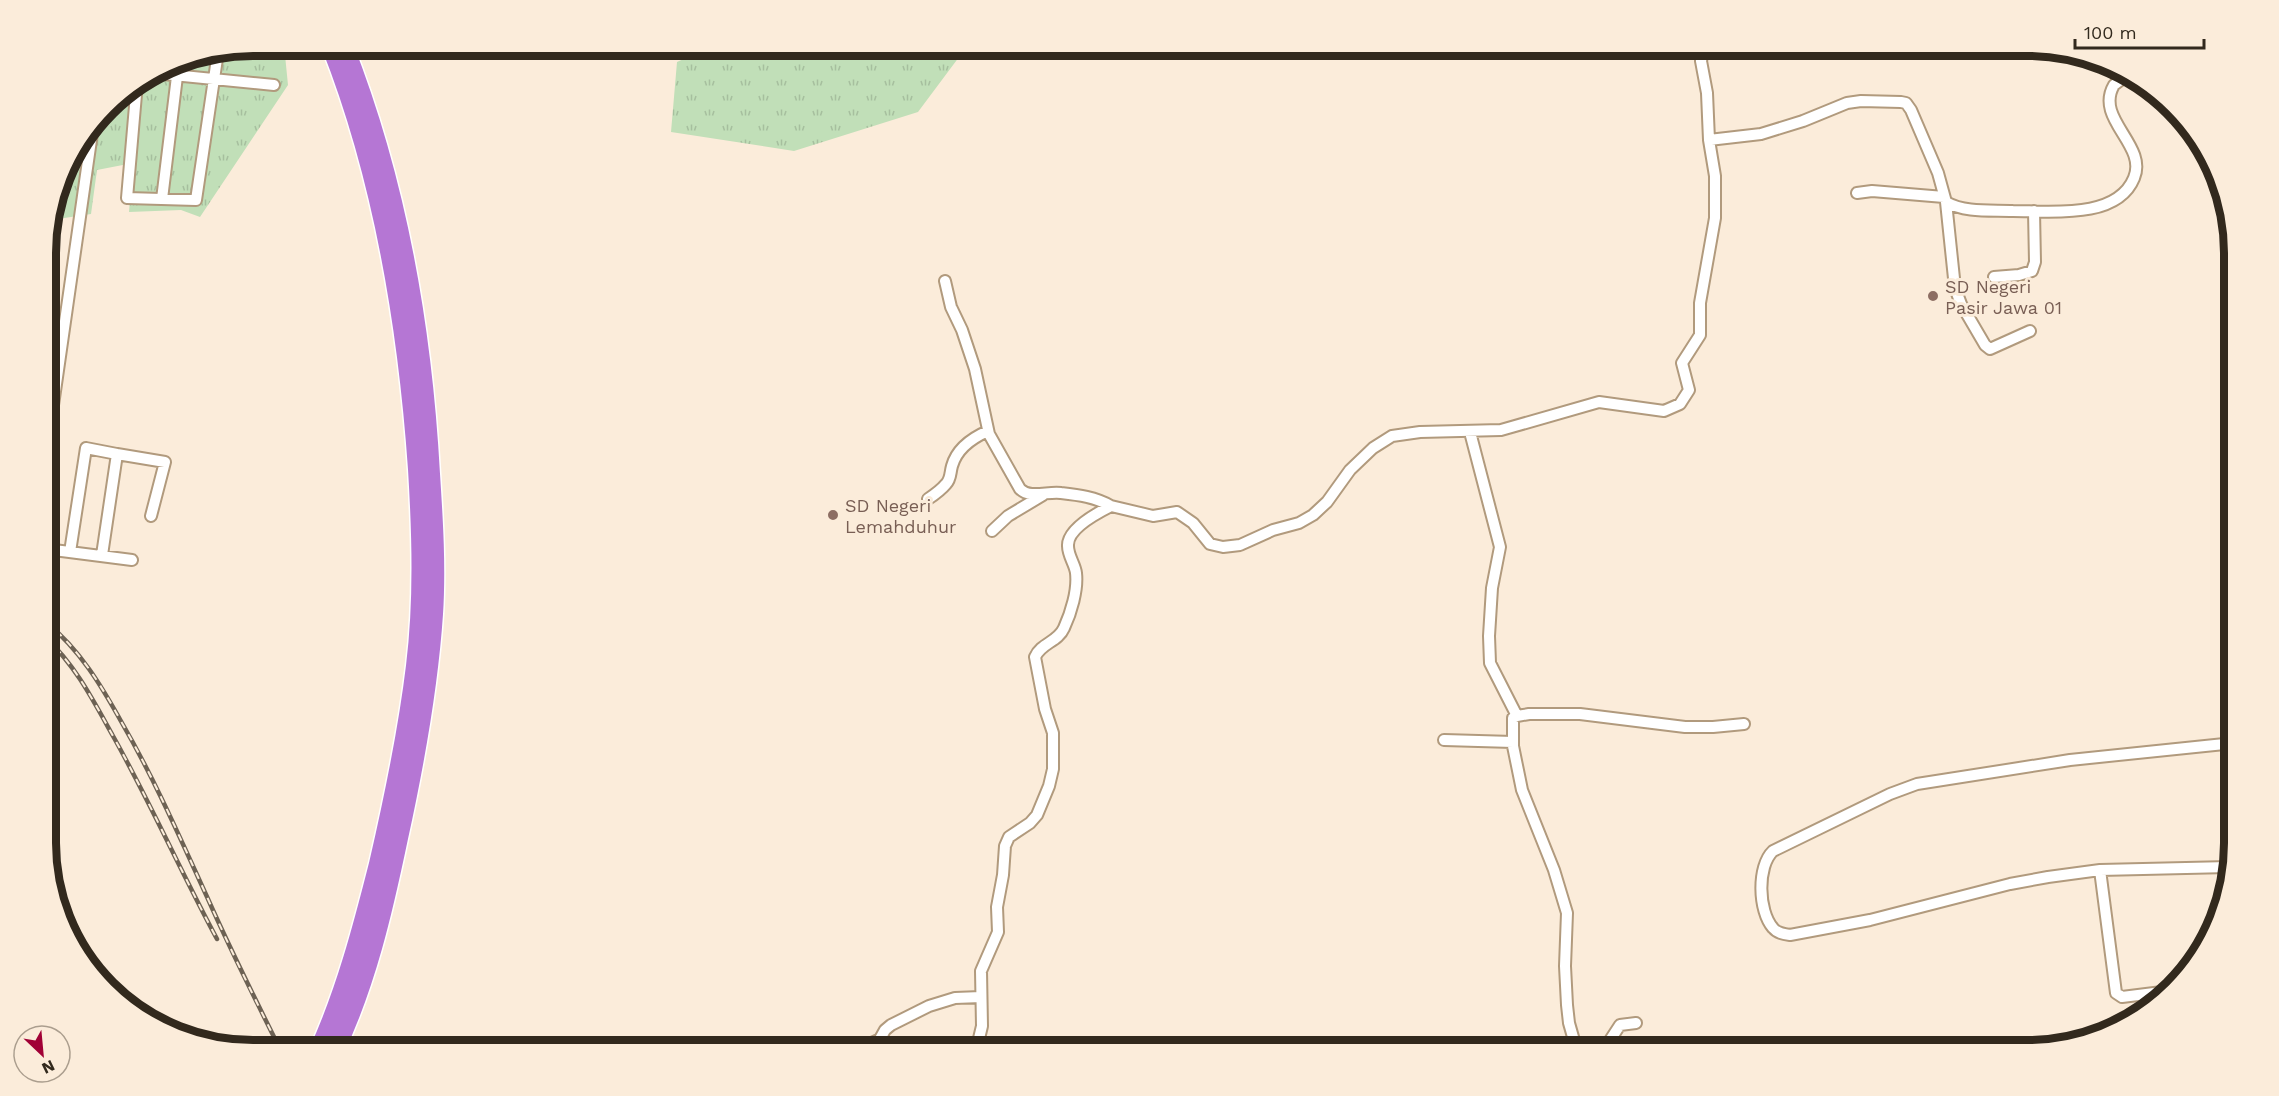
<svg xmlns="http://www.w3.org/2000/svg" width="2279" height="1096" viewBox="0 0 2279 1096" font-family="'Work Sans',sans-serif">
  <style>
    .grass { fill: url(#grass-tufts) }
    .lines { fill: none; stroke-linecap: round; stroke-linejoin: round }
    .minor-casing { stroke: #b19a7d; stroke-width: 14 }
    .motorway-casing { stroke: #fff; stroke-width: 21 }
    .minor { stroke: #fff; stroke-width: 10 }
    .motorway { stroke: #b576d4; stroke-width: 18 }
    .rail-casing { stroke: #6d6254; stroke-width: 4.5 }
    .rail { stroke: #fbecda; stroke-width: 2; stroke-dasharray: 7; stroke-linecap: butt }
    .education-dot { fill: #8d6e63; stroke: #fbecda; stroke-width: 2 }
    .labels { text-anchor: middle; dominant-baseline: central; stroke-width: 6; stroke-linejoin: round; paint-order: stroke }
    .education-label { font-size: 18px; fill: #785e54; stroke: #fbecda; text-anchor: start }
    .rim { fill: none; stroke: #32291d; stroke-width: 8 }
  </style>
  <defs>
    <pattern id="grass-tufts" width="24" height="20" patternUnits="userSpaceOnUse" patternTransform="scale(1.5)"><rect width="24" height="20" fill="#c1dfb8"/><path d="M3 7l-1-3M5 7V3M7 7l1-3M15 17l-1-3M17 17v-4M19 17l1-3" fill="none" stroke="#a6bf9e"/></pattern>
  </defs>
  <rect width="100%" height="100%" fill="#fbecda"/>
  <!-- grass -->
  <path class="grass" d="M253 45H284L288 85 200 217 181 210 129 212 133 163 97 170 91 214 51 220 67 160 115 97 173 61Z
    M715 45H968L918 112 794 151 671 132 677 62Z"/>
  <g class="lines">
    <defs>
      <path id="minor" d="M153 73 274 85
        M137 83 127 198 196 200 218 52
        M1709 140 1761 134 1803 121 1847 103 1861 101 1901 102 1906 103 1911 110 1938 173 1946 202C1965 213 1991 210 2013 211 2049 211 2117 220 2134 178 2148 145 2094 119 2114 85L2126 76
        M1857 193 1872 191 1944 197
        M162 199 179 60
        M1946 202 1955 288 1961 304 1985 345 1990 349 2030 331
        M1994 277 2019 275 2032 271 2035 262 2034 211
        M945 281 951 307 962 330 975 369 989 434 1020 489C1030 499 1048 491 1061 493 1079 495 1095 497 1111 506
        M1470 432 1500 547 1492 588 1489 636 1490 663 1517 716
        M46 454 93 126
        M928 499C934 495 941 490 946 484 951 479 950 473 952 466 957 448 972 438 988 431
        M992 531 1008 516 1043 495
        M46 549 132 560
        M70 552 86 448 117 454
        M102 555 117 454 165 462 151 516
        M1444 740 1513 742
        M2229 867 2100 870 2048 877 2010 884 1870 920 1790 935C1783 934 1777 933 1773 928 1758 911 1757 866 1773 851L1890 794 1917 784 2070 760 2234 743
        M2100 870 2116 993 2122 997 2170 991
        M854 1051 880 1039 885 1030 891 1025 929 1006 955 998 981 997
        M976 1051 982 1026 981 971 998 932 997 907 1003 875 1005 846 1009 837 1030 823 1037 815 1049 786 1053 769V733L1045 709 1035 657C1041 643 1058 642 1064 628 1071 613 1078 590 1076 573 1075 564 1068 556 1068 546 1067 529 1097 513 1111 506L1153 516 1177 512 1193 523 1210 544 1223 547 1240 545 1273 530 1299 523 1313 515 1327 502 1350 470 1373 448 1392 436 1420 432 1501 430 1599 402 1664 411 1680 404 1689 390 1682 363 1700 335V303L1715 218V176L1709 140 1707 93 1701 61 1704 45
        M1577 1051 1569 1023 1567 1005 1565 966 1567 913 1554 870 1522 790 1513 746V718L1517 716 1529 714H1580L1685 727H1713L1744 724
        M1603 1051 1620 1025 1636 1023"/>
      <path id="motorway" d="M318 1051C345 992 362 927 378 864 393 799 407 733 415 666 423 601 421 534 417 469 407 326 383 179 330 45
        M335 1051C367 984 384 910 399 838 415 765 429 689 434 614 437 568 434 520 431 474 423 328 398 182 344 45"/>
    </defs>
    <!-- minor casing -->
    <use href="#minor" class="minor-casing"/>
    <!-- motorway casing -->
    <use href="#motorway" class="motorway-casing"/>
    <!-- minor -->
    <use href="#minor" class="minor"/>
    <!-- motorway -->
    <use href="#motorway" class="motorway"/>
    <defs>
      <path id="rail" d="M46 622C80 650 101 685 122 723 155 780 181 840 208 899 231 951 256 1001 281 1051
        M46 638C76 666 94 702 113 736 150 802 181 872 217 939"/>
    </defs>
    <!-- rail casing -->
    <use href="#rail" class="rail-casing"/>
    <!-- rail -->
    <use href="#rail" class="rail"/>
  </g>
  <!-- markers -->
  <g class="education-dot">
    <circle cx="1933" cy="296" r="6"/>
    <circle cx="833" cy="515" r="6"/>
  </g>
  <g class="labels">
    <!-- education labels -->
    <g class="education-label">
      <text x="1945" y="286">SD Negeri<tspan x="1945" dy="21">Pasir Jawa 01</tspan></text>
      <text x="845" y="505">SD Negeri<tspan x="845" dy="21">Lemahduhur</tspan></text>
    </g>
  </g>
  <!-- crop -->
  <path d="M0 0H2279V1096H0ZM253 56H2027A197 197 0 0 1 2224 253V843A197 197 0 0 1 2027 1040H253A197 197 0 0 1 56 843V253A197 197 0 0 1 253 56Z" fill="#fbecda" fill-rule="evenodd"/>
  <path class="rim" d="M253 56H2027A197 197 0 0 1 2224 253V843A197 197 0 0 1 2027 1040H253A197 197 0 0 1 56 843V253A197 197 0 0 1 253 56Z"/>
  <!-- north arrow -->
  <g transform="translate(42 1054) rotate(154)"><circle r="28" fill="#fbecda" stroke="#ab9e8e" stroke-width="1.5"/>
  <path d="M0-4.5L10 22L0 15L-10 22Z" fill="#a10136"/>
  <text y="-9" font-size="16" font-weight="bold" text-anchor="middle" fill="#32291d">N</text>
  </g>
  <!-- scale -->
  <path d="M2075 39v9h129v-9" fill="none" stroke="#32291d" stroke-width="3"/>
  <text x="2084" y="39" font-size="18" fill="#32291d" stroke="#fbecda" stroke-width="4.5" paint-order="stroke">100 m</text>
</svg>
